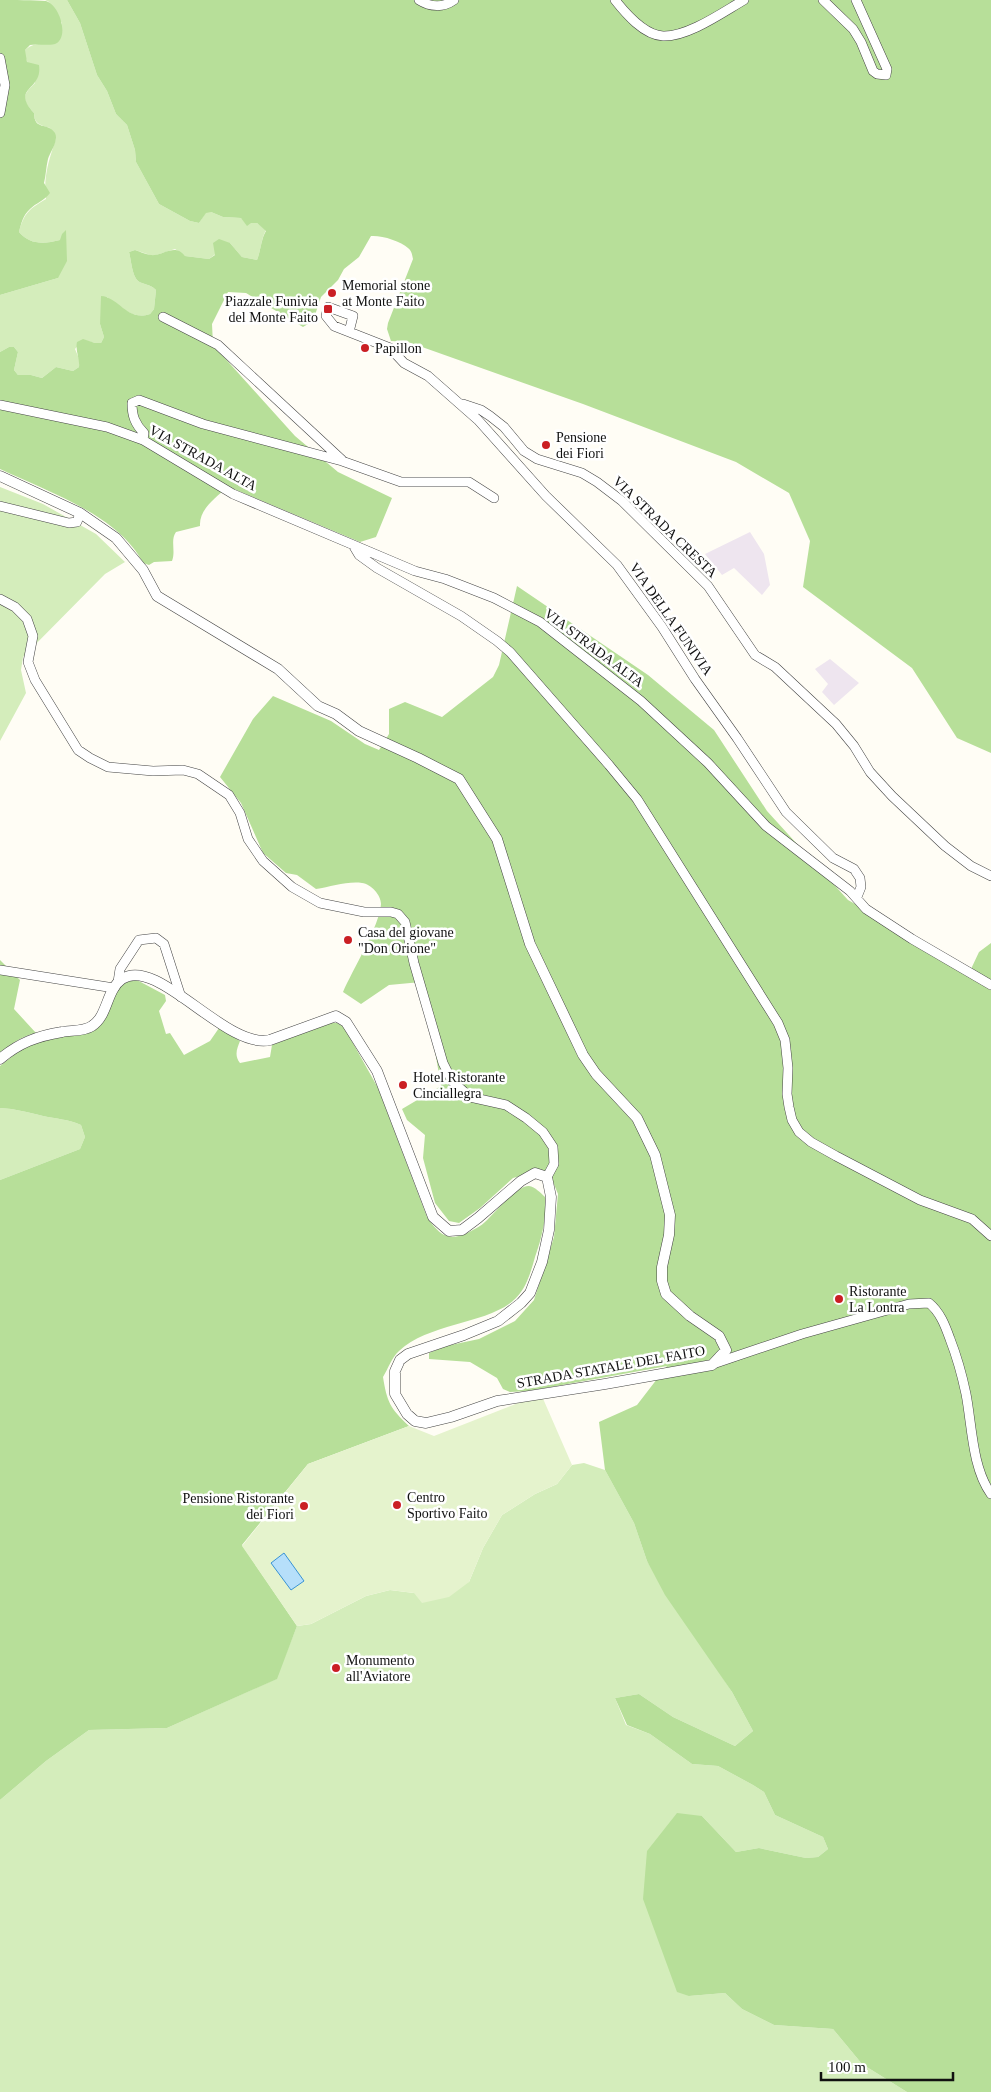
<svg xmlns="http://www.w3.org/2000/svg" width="991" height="2092" viewBox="0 0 991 2092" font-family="Georgia,serif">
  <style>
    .industrial { fill: #eee5ef }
    .green { fill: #d4edbb }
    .forest { fill: #b7df99 }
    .pitch { fill: #e5f3cd }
    .water { fill: #b6dffa; stroke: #3993d5 }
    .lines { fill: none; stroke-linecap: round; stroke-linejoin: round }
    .minor-casing { stroke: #444; stroke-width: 10 }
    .tertiary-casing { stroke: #444; stroke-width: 11 }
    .minor { stroke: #fff; stroke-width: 9 }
    .tertiary { stroke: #fff; stroke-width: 10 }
    .poi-dot { fill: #ca1f24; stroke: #fff; stroke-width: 2 }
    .labels { text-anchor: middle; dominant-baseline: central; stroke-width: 5; stroke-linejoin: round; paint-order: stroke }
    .poi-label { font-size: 14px; fill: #111; stroke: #fff; text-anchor: start }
    .street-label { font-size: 14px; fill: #111; stroke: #fff }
  </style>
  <rect width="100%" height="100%" fill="#fffdf5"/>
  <!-- industrial -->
  <path class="industrial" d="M750 532 764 554 770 585 762 595 734 568 722 575 705 554Z
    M830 659 859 683 834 705 822 692 828 684 815 669Z"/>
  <!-- green -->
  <path class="green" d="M45 0H67L80 23 97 75 107 91 116 114 127 125 135 150 136 162 159 204 190 221 199 223 206 212H211L223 217 241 218 251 223H257L266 230C261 239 261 250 257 260L242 257 230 243 209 259 185 256 175 249 153 256 135 250 129 252C131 259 132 276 138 281 143 285 149 283 156 290L154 309 150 314C133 320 119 307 107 297L100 324 104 337 101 343H95L83 340 75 349 80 361 79 367 73 371 56 367 42 378 31 375H18L14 370 18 352 14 347H9L0 352V295L58 278 60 240C44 244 30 245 19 232 24 213 29 209 46 199 43 178 49 159 56 139L50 128C40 125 34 124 34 113 21 99 22 96 35 83L25 56V50C34 42 43 44 54 44L62 23 49 2Z
    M0 487 43 504 96 534 125 562 105 574 23 657 21 670 26 693 0 741Z
    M0 1108C16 1109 27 1112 43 1116 56 1119 68 1119 81 1125L85 1137 80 1149 0 1180Z
    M584 1463 605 1470 634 1523 647 1561 732 1692 753 1731 735 1746 673 1717 639 1694 615 1698 626 1725 650 1734 692 1764 718 1766 753 1785 764 1792 775 1815 823 1837 828 1849 818 1857 806 1858 759 1848 736 1852 702 1816 689 1996 725 1993 742 2009 774 2025 833 2029 862 2064 907 2092H0V1800L46 1761 89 1730 167 1728 276 1679 297 1626 311 1624 366 1596 390 1590 414 1593 469 1582 483 1548 502 1515 535 1494 557 1484 572 1465Z"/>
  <!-- forest -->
  <path class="forest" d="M0 0C12 0 36 0 46 1 59 5 69 34 57 43 50 47 38 43 30 45L25 50 27 62 39 65C43 91 10 87 34 113 34 131 48 122 55 133 59 141 50 152 48 159 46 167 46 175 44 183L50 193C44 201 36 203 30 209 23 215 21 224 19 232 30 245 44 244 60 240L62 234 66 230 67 261 58 278 0 295Z
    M67 0H991V753L957 738 912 668 803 587 810 541 789 493 736 462 583 404 408 342 391 341 387 329 388 323 413 259C412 255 412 251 408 248 401 241 381 235 371 236L359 257 344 269 338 280 321 297 313 321 303 327 246 293 228 292 212 324 213 345 295 436 338 472 392 498 376 537 360 542 229 487 226 488C215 499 199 509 200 526L176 532C170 540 176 551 172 561L154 562 149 565 143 563C119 515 46 491 0 469V352L9 347H14L18 352 14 370 18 375H31L42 378 56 367 73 371 79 367C80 358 75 351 77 342L83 339 95 343H101L104 337 100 324 101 296C119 297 127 322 150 314L154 309 156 290C149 283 143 285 138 281 132 276 131 259 129 252L135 250C141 252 149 256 155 255 166 253 176 244 185 256L209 259 215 255 213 243 219 239 230 243 242 257 257 260C261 250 261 239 266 231L257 223H251L247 226 241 218 223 217 211 212 206 213 199 223 190 221 159 204 136 162 135 150 127 125 116 114 107 91 97 75 80 23Z
    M517 586 648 675 714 730 767 811 848 900 971 969 979 952 991 943V2092H907L862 2064 833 2029 774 2025 742 2009 725 1993 689 1996 677 1992 643 1899 647 1851 677 1813 702 1816 736 1852 759 1848 806 1858 818 1857 828 1849 823 1837 775 1815 764 1792 753 1785 718 1766 692 1764 650 1734 627 1725 615 1698 639 1694 673 1717 735 1746 753 1731 732 1692 665 1595 647 1561 634 1523 605 1470 599 1422 637 1405 667 1366 529 1391 510 1392 503 1389 497 1378 470 1362 429 1359V1353L446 1346 479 1339 515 1321 534 1300 554 1237 558 1194 553 1182 524 1175 513 1178 480 1208 459 1223 449 1221 435 1203 423 1158 425 1135 407 1120 402 1109 441 1086 428 1010 421 982 389 985 361 1004 343 992C352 971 380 925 381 904 381 895 371 884 362 883 347 881 331 887 316 889L297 875 286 873 263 853 241 803 220 777 253 719 273 696 331 721 365 744 379 750 389 734V709L405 702 442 717 493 677 499 665Z
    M0 960 20 980 14 1009 36 1033C22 1036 11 1044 0 1053Z
    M135 979 165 995 166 1001 159 1011 166 1034 170 1033 184 1055 210 1041 219 1028 240 1041C237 1049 234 1055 240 1063L270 1057 272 1045 326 1023H337L344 1027 378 1088 427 1217C440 1236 449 1243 471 1231 476 1228 481 1226 485 1222 494 1214 517 1185 529 1186 535 1187 541 1193 545 1197 547 1216 542 1238 535 1257 531 1271 527 1287 516 1298 491 1324 430 1322 399 1351 392 1357 388 1369 383 1377 387 1402 390 1408 409 1426L308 1464 242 1545 297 1626 277 1679 167 1728 89 1730 46 1761 0 1800V1180L80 1149 85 1137 81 1125C68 1119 56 1119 43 1116 27 1112 16 1109 0 1108V1066L24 1047 39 1041 87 1032 122 984Z"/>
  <!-- pitch -->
  <path class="pitch" d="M541 1394 572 1465 557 1484 535 1494 502 1515 483 1548 469 1582 449 1597 422 1603 414 1593 390 1590 366 1596 311 1624 297 1626 242 1546 308 1464 409 1426 434 1436Z"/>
  <!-- water -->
  <path class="water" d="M284 1553 304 1581 291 1590 271 1563Z"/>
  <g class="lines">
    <defs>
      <path id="minor" d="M419 0C430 7 443 8 454 0
        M615 0C626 14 644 35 663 36 688 37 723 12 744 0
        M823 0 853 29 861 42 873 71 877 74 886 75 887 69 856 0
        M0 58 5 85 0 113
        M163 317 218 345 342 460
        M349 332 353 316 328 307 326 316 334 326 390 348 404 363 428 376 478 420 546 496 617 565 662 627 695 679 737 738 786 812 833 858 854 869 860 878 861 887 857 897
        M463 404 481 410 490 416 504 427 524 451 537 459 582 473 597 482 622 501 708 586 755 655 775 667 836 724 854 746 870 772 892 796 945 846 971 866 991 876
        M0 405 107 427 143 440 233 494 415 571 445 579 494 598 540 622 641 701 708 763 766 826 850 891 866 909 912 939 991 985
        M143 440 144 433C135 424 132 416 132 403L139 400 203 424 342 461 401 482H469L494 498
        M0 506 69 523 77 522 80 513
        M353 545 359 555 377 568 461 616 497 641 510 652 609 765 637 799 778 1023 785 1040 788 1068 787 1094 789 1107 792 1120 799 1132 811 1142 836 1156 920 1200 972 1219 991 1236
        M0 599 15 607 27 619 33 636 28 662 35 680 78 750 90 758 108 767 153 771 183 770 198 774 229 795 240 813 248 839 263 861 292 887 320 903 364 912H391L398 914 405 922 414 963 443 1063 452 1081 470 1097 506 1105 526 1118 543 1132 553 1147 554 1164 547 1177
        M0 970 114 988
        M118 982 120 969 139 940 156 938 164 944 181 997
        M713 1364 802 1334 909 1304 929 1303C940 1312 945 1325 950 1339 957 1357 962 1375 966 1394 972 1425 972 1468 991 1494"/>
      <path id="tertiary" d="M0 476 80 513 116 538 143 570 157 596 278 669 318 706 336 714 359 731 418 758 459 779 497 839 530 944 583 1055 596 1074 637 1118 655 1155 670 1215 669 1235 662 1267V1281L666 1294 690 1316 719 1336 726 1350 712 1365 605 1384 497 1401 451 1417 426 1423 415 1421 407 1414 395 1394V1371L400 1360 408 1354 464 1335 498 1321 521 1303 530 1293 542 1262 549 1230 551 1197 547 1177 535 1173 521 1181 478 1218 462 1230 449 1231 433 1217 377 1071 346 1022 336 1016 270 1040C226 1050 157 955 122 979 106 990 108 1016 92 1026 83 1032 71 1030 62 1032 37 1036 19 1043 0 1059"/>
    </defs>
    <!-- minor casing -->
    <use href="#minor" class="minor-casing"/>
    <!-- tertiary casing -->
    <use href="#tertiary" class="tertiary-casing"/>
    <!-- minor -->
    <use href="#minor" class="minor"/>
    <!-- tertiary -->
    <use href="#tertiary" class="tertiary"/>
  </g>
  <!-- markers -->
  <g class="poi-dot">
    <circle cx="332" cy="293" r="5"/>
    <rect x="323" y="304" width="10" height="10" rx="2.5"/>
    <circle cx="365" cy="348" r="5"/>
    <circle cx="546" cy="445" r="5"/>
    <circle cx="348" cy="940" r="5"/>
    <circle cx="403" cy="1085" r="5"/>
    <circle cx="839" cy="1299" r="5"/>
    <circle cx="397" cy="1505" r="5"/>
    <circle cx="304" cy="1506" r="5"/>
    <circle cx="336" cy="1668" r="5"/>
  </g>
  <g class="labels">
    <!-- poi labels -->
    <g class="poi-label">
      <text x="342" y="285">Memorial stone<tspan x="342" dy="16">at Monte Faito</tspan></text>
      <text x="318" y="301" text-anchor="end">Piazzale Funivia<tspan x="318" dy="16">del Monte Faito</tspan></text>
      <text x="375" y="348">Papillon</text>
      <text x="556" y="437">Pensione<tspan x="556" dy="16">dei Fiori</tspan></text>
      <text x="358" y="932">Casa del giovane<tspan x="358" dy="16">"Don Orione"</tspan></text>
      <text x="413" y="1077">Hotel Ristorante<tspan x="413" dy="16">Cinciallegra</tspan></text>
      <text x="849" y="1291">Ristorante<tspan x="849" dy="16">La Lontra</tspan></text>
      <text x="407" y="1497">Centro<tspan x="407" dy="16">Sportivo Faito</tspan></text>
      <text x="294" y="1498" text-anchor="end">Pensione Ristorante<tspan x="294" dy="16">dei Fiori</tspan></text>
      <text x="346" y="1660">Monumento<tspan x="346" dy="16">all'Aviatore</tspan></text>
    </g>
    <!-- street labels -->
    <g class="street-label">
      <text transform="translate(203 458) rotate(29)">VIA STRADA ALTA</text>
      <text transform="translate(665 527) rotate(44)">VIA STRADA CRESTA</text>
      <text transform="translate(671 619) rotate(55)">VIA DELLA FUNIVIA</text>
      <text transform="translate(594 648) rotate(37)">VIA STRADA ALTA</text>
      <text transform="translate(611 1367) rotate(-10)">STRADA STATALE DEL FAITO</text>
    </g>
  </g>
  <!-- scale -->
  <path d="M821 2072v8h132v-8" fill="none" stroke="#111111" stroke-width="2.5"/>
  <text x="828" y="2072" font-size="15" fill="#111111" stroke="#ffffff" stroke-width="4" paint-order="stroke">100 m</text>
</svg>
